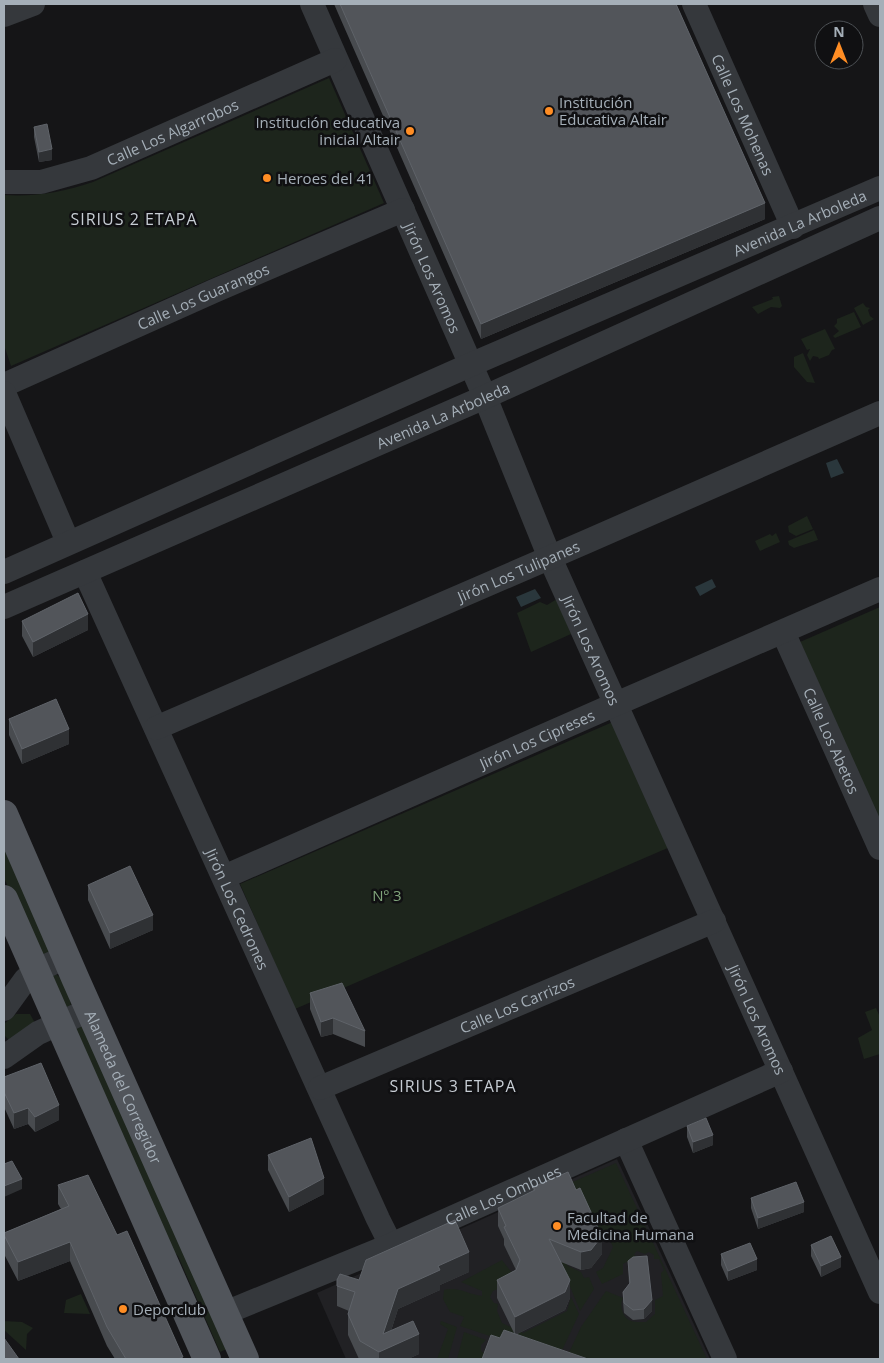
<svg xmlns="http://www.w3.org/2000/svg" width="884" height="1363" viewBox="0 0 884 1363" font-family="'Open Sans',sans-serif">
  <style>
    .built { fill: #212124 }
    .green { fill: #1d251c }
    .water { fill: #2a373c }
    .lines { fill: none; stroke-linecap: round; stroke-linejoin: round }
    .minor { stroke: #35383c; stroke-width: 24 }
    .major { stroke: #51555b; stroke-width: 28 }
    .wall { fill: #484b4f }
    .shaded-wall { fill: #2f3134 }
    .building { fill: #52555a; stroke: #5f6369 }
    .poi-dot { fill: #ff8d24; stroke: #101012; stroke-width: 2 }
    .labels { text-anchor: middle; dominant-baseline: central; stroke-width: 5; stroke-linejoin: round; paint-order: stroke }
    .poi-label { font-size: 15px; fill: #a5afb8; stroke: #101012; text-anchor: start }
    .street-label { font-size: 15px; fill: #a5afb8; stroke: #101012 }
    .park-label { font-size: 15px; fill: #80a47b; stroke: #101012 }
    .neighbourhood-label { font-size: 16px; letter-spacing: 1px; fill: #c7cdd4; stroke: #101012 }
  </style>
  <rect width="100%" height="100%" fill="#151517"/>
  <!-- built -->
  <path class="built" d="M617 1159 710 1359H346L317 1293Z"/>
  <!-- green -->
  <path class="green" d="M329 78 384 203 11 366 4 345V195C36 197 63 192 93 182Z
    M779 296 782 306 780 308 771 307 758 314 752 307 773 299 772 297Z
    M863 303 866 307 870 308 868 310 870 316 874 319 863 325 854 308Z
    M854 312 861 327 835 338 833 336 839 331 834 326 837 323V319Z
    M825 329 835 349 832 350 829 355 819 359 818 357 813 356 810 361 807 355 810 349 807 350 801 339Z
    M803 353 815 383 807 382 794 367V357Z
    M807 516 813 529 796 536 789 532 788 526Z
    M814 530 818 540 794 548 789 545 788 541Z
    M776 533 780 542 760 551 755 541 770 534 772 536Z
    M557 599 571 634 531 652 517 613 540 602 547 605Z
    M880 607V824L800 642Z
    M615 721 670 847 295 1009 240 884Z
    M4 837 52 952 43 956 36 951 4 878Z
    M52 975H57C64 980 71 998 71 1007L68 1010Z
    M876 1008 880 1017V1054L864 1059 858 1038 872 1030 865 1012Z
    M16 1014H30L35 1023 14 1045 4 1035V1024Z
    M82 1026 229 1348 220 1352 178 1256 164 1242 75 1032 77 1028Z
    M616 1163 707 1359H566L581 1327 606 1291 623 1298C621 1303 621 1305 622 1310 626 1323 634 1322 646 1322L655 1314V1300L663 1296 661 1273 664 1270 659 1259H654V1255L649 1252 645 1254 637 1251 634 1254 636 1257 623 1264V1274L602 1284 596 1272 603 1268 613 1247 606 1231 599 1239 568 1184Z
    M560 1255 568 1266 581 1272 584 1278 589 1277 594 1289 580 1311 558 1257Z
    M502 1260 512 1273 508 1284 493 1291 490 1297 494 1303 498 1304 497 1311 502 1323 523 1333 567 1311 571 1297 579 1314 558 1359 460 1326 464 1317 450 1312 443 1299 444 1290C459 1286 467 1294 482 1296V1291L461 1282Z
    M81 1294 90 1314 64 1313 66 1300Z
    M4 1321 22 1322 33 1328 27 1334 26 1350 4 1330Z
    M441 1321 457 1327 448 1359H437L448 1329 440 1324Z
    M464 1332 486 1340 481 1345V1351L488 1356 487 1359H457Z"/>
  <!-- water -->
  <path class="water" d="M837 459 844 473 831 478 826 463Z
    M712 579 716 587 700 596 695 587Z
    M535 589 541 598 521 607 516 597Z"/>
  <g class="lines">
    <!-- minor -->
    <g class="minor">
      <path id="s1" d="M312 4 485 397 550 558 880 1292"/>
      <path id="s2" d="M694 4 793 227"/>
      <path d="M875 4 880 15"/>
      <path d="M4 15 33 4"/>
      <path id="s3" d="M4 182H41L91 168 335 60"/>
      <path id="s4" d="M4 385 214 291 403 210"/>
      <path d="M4 393 68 542"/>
      <path id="s5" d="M4 572 470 365 880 188"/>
      <path id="s6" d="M85 572 378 1219 391 1245"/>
      <path id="s7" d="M4 607 485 397 880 218"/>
      <path id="s8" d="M783 632 880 848"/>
      <path id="s9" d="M156 728 588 541 880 413"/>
      <path id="s10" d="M224 877 616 704 880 589"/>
      <path d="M4 1009 25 980 35 971 66 957"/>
      <path d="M4 1057 38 1033 89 1010"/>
      <path id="s11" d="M320 1088 714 921"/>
      <path d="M626 1140 725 1359"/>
      <path id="s12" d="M225 1313 391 1245 781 1071"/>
    </g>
    <!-- major -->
    <g class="major">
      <path id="s13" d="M4 814 76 980 245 1359"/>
      <path d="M4 899 207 1359"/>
    </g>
  </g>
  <!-- wall -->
  <path class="wall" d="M334 4H676L765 219 481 339Z
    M34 127 52 160 39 162 34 137Z
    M22 621 88 630 33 657 22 636Z
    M9 719 69 744 22 764 9 735Z
    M88 885 153 930 110 949 88 900Z
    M310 993 365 1031V1047L333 1034 321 1037 310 1009Z
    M4 1077 59 1120 35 1132 28 1124 14 1129 4 1107Z
    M687 1126 713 1145 693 1153 687 1137Z
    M268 1155 324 1194 289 1212 268 1170Z
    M58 1185 117 1235 183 1359H115L107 1346 70 1261 18 1281 4 1254V1233L61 1209 58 1204Z
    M533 1187 602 1254 591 1268 581 1270 561 1262 570 1298 565 1310 517 1334 500 1338 514 1333 497 1298V1280L516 1270 504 1245V1239L498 1226V1208L533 1191Z
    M751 1198 804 1212 758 1229 751 1208Z
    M811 1245 841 1267 821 1277 811 1256Z
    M721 1254 757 1270 728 1281 721 1265Z
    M628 1261 652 1311 644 1319 633 1320 624 1313 623 1302V1292L629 1284Z
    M469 1272 440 1285V1290L398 1309 391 1331 419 1354 408 1359H359L348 1335V1314L349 1311 337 1306V1286L359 1280Z"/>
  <!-- shaded-wall -->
  <path class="shaded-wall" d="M52 149V160L39 162V152Z
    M765 203V219L481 339V324Z
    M88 614V630L33 657V642Z
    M69 729V744L22 764V749Z
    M153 915V930L110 949V933Z
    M333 1018V1034L321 1037V1022Z
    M59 1105V1120L35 1132V1117Z
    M28 1108V1124L14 1129V1113Z
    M713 1135V1145L693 1153V1142Z
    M324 1178V1194L289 1212V1197Z
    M22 1179V1189L4 1197V1186Z
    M804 1202V1212L758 1229V1218Z
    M602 1236V1254L591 1268 581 1270V1252Z
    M70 1242V1261L18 1281V1262Z
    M469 1252V1272L440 1285V1290L398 1309 385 1349 419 1334V1354L408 1359H379V1352L383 1334 398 1289 438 1266Z
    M841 1257V1267L821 1277V1266Z
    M757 1259V1270L728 1281V1271Z
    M570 1280V1298L565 1310 515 1335V1317Z
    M652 1300V1311L644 1319V1309Z"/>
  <!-- building -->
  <path class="building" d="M340 4H676L765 203 481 324Z
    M47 124 52 149 39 152 34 127Z
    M78 593 88 614 33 642 22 621Z
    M56 699 69 729 22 749 9 719Z
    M130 866 153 915 110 933 88 885Z
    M342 983 365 1031 333 1018 321 1022 310 993Z
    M41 1063 59 1105 35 1117 28 1108 14 1113 4 1092V1077Z
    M706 1118 713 1135 693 1142 687 1126Z
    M311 1138 324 1178 289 1197 268 1155Z
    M12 1161 22 1179 4 1186V1164Z
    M568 1172 576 1190 580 1188 602 1236 591 1250 581 1252 549 1239 570 1280 565 1292 515 1317 497 1280 516 1270 520 1260 504 1227 506 1226 498 1208 535 1190 533 1187Z
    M88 1175 117 1235 127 1231 183 1357 178 1359H126L107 1327 70 1242 18 1262 4 1235V1233L69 1206 58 1185Z
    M796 1182 804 1202 758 1218 751 1198Z
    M455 1220 469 1252 438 1266 440 1270 398 1289 383 1334 413 1321 419 1334 379 1352 360 1341 348 1314 355 1292 337 1286V1280L340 1274 359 1280 366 1260Z
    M831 1236 841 1257 821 1266 811 1245Z
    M750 1243 757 1259 728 1271 721 1254Z
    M647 1256 652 1300 644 1309 633 1310 624 1303 623 1292 630 1283 628 1261 633 1257Z
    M504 1330 588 1359H482L491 1335 500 1338Z
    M4 1338 19 1359H4Z"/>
  <!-- markers -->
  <g class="poi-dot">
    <circle cx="549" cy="111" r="5"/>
    <circle cx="410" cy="131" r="5"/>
    <circle cx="267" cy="178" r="5"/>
    <circle cx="557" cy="1226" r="5"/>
    <circle cx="123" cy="1309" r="5"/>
  </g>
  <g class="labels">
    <!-- poi labels -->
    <g class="poi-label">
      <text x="559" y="102">Institución<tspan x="559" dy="17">Educativa Altair</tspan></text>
      <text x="400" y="122" text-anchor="end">Institución educativa<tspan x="400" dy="17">inicial Altair</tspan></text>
      <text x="277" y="178">Heroes del 41</text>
      <text x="567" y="1217">Facultad de<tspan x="567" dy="17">Medicina Humana</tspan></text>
      <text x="133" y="1309">Deporclub</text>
    </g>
    <!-- street labels -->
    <g class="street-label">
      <text stroke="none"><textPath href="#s2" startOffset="121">Calle Los Mohenas</textPath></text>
      <text stroke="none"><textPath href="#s3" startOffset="178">Calle Los Algarrobos</textPath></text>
      <text stroke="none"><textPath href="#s5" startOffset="869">Avenida La Arboleda</textPath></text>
      <text stroke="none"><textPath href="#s1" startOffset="299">Jirón Los Aromos</textPath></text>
      <text stroke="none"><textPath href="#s4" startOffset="218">Calle Los Guarangos</textPath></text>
      <text stroke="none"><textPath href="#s7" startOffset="479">Avenida La Arboleda</textPath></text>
      <text stroke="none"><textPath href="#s9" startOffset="395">Jirón Los Tulipanes</textPath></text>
      <text stroke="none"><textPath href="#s1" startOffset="704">Jirón Los Aromos</textPath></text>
      <text stroke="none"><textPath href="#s10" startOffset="342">Jirón Los Cipreses</textPath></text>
      <text stroke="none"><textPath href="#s8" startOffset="119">Calle Los Abetos</textPath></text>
      <text stroke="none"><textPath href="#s6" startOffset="370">Jirón Los Cedrones</textPath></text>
      <text stroke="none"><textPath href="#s11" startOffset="214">Calle Los Carrizos</textPath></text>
      <text stroke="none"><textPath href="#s1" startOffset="1109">Jirón Los Aromos</textPath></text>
      <text stroke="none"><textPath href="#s13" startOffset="298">Alameda del Corregidor</textPath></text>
      <text stroke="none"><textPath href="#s12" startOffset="302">Calle Los Ombues</textPath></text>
    </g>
    <!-- park labels -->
    <g class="park-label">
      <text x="387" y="895">Nº 3</text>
    </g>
    <!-- neighbourhood labels -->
    <g class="neighbourhood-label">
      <text x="134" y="219">SIRIUS 2 ETAPA</text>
      <text x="453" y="1086">SIRIUS 3 ETAPA</text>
    </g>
  </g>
  <!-- border -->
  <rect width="884" height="1363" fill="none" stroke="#a5afb8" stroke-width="10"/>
  <!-- north arrow -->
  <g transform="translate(839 45)"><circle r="24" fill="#101012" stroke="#4c5054"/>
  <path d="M0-4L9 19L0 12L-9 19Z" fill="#ff8d24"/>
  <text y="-8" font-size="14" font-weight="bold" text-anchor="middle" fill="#a5afb8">N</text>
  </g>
</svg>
